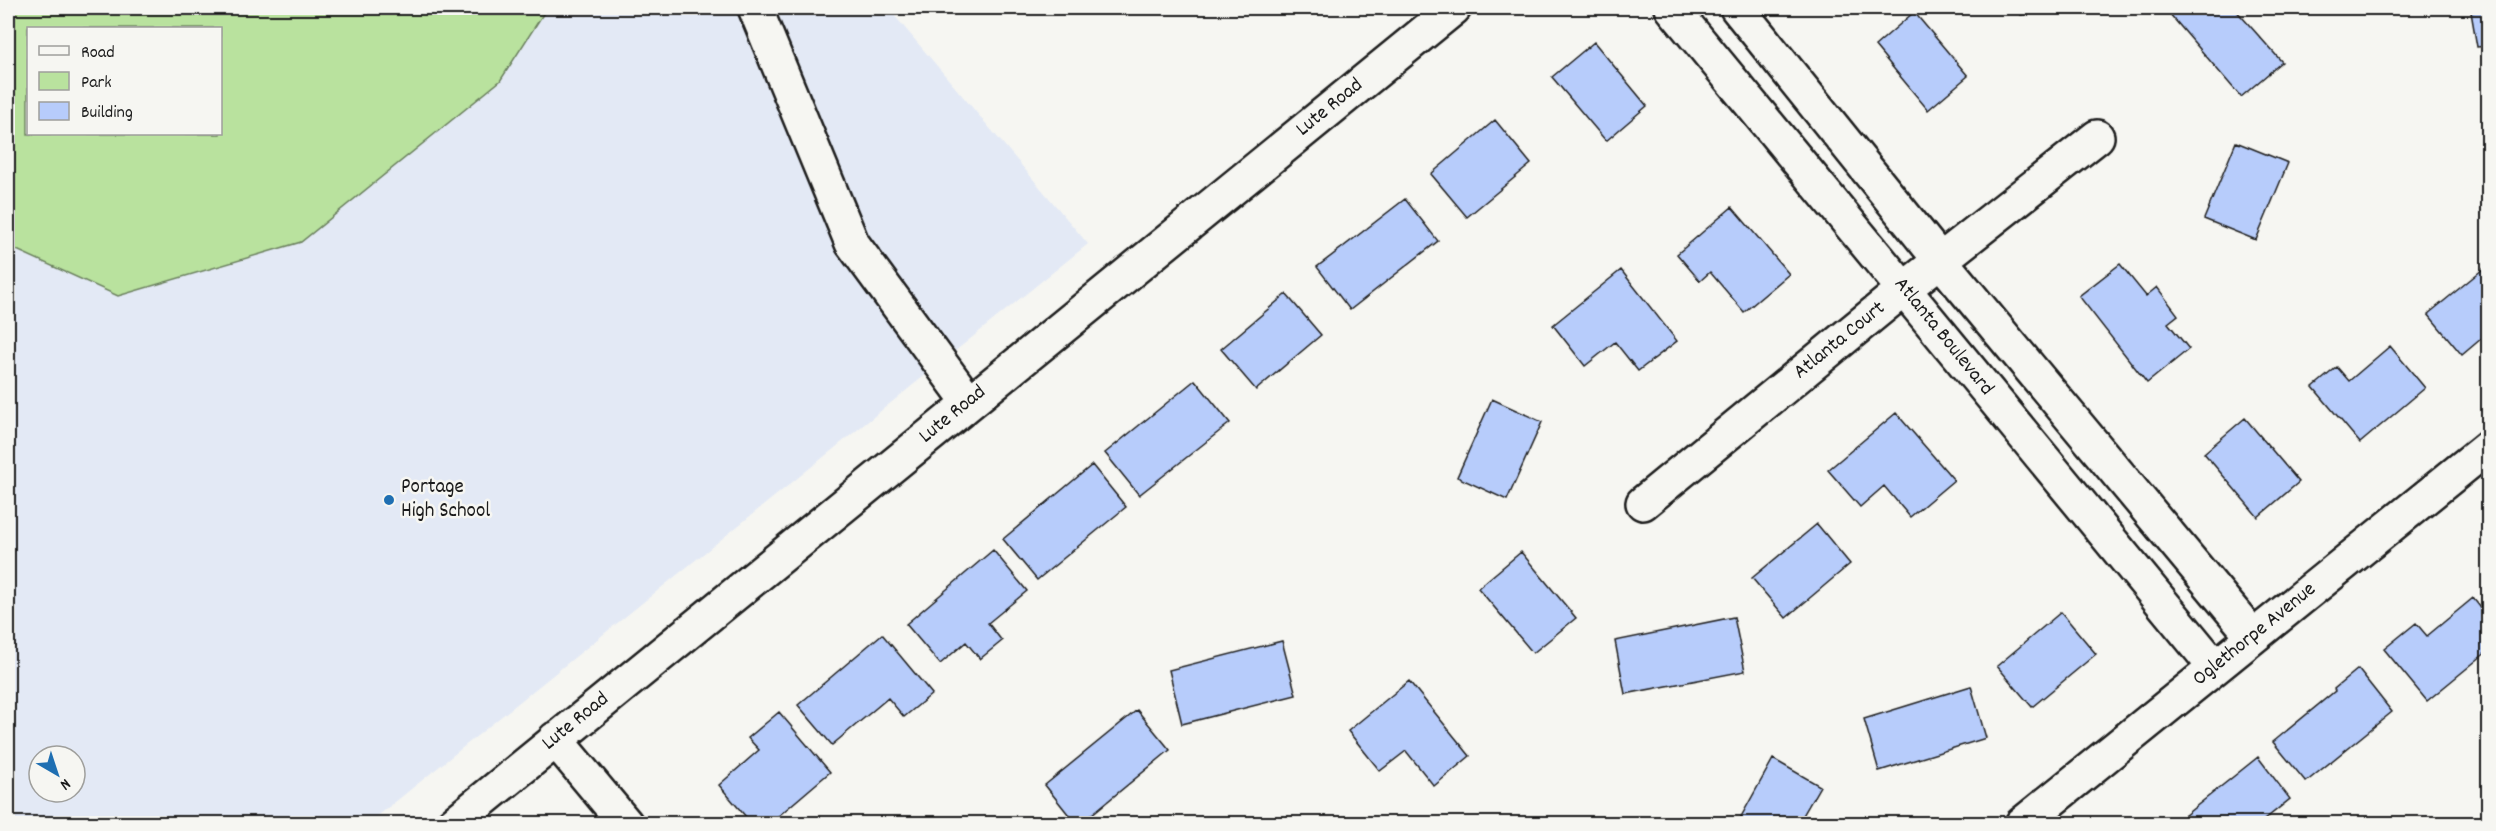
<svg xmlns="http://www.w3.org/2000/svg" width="2496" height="831" viewBox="0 0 2496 831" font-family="Dekko,sans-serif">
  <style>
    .built { fill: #e3e9f5; fill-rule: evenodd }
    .green { fill: #b9e29e; stroke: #6a7f5d; stroke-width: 1.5; fill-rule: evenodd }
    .building { fill: #b7ccfb; stroke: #1c1c1c; stroke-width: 1.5 }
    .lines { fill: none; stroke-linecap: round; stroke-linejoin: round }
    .minor-casing { stroke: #1c1c1c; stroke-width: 38 }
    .minor { stroke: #f6f6f2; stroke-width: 33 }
    .poi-dot { fill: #1f6fb2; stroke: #f6f6f2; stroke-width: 2 }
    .labels { text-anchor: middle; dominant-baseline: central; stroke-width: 5; stroke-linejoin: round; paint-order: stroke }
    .street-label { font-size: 21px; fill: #1c1c1c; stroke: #f6f6f2 }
    .poi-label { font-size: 21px; fill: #1c1c1c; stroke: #f6f6f2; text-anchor: start }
  </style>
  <rect width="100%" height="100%" fill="#f6f6f2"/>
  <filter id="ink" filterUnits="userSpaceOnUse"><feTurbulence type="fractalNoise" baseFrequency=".0167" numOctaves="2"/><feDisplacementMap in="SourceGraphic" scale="12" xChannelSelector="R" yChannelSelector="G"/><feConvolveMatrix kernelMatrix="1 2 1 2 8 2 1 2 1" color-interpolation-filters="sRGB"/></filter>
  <g filter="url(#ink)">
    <!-- built -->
    <path class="built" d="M8 8H888L1088 244 369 823H8ZM28 28H220V134H28ZM39 756H75V792H39Z"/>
    <!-- green -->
    <path class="green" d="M8 8H547L500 81 301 242 118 296 8 246ZM28 28H220V134H28Z"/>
    <!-- building -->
    <path class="building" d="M2020 8H2064L2021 15Z
      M2175 8H2234L2282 62 2241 97 2169 13Z
      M2488 9V46L2477 47 2471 12Z
      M1914 12 1968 76 1928 110 1875 46Z
      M1594 42 1647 106 1606 141 1552 77Z
      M1495 120 1531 164 1467 217 1431 174Z
      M2236 142 2288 163 2256 240 2204 219Z
      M1405 199 1438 241 1350 310 1317 267Z
      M1732 207 1789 274 1744 312 1710 272 1700 281 1677 254Z
      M2120 264 2146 296 2157 287 2178 315 2168 323 2189 349 2147 383 2079 296Z
      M2488 265V333L2462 355 2428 314Z
      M1621 270 1677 341 1638 371 1615 342 1585 366 1553 325Z
      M1286 294 1321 335 1256 390 1221 349Z
      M2390 346 2425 388 2360 443 2313 387 2337 367 2349 381Z
      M1195 380 1230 423 1139 495 1105 453Z
      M1492 399 1542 422 1507 500 1457 477Z
      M1896 413 1954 480 1910 517 1884 486 1860 507 1828 470Z
      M2245 418 2299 482 2258 517 2204 453Z
      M1092 465 1126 507 1037 580 1003 539Z
      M1817 524 1850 564 1786 618 1752 578Z
      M993 550 1027 591 988 623 1002 641 980 659 966 642 940 664 906 624Z
      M1521 552 1576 618 1533 653 1478 588Z
      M2473 598 2488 617V651L2427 701 2384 649 2416 623 2427 636Z
      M2061 612 2096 654 2032 707 1997 666Z
      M1734 617 1745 671 1625 694 1615 641Z
      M882 634 932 694 904 717 888 698 832 745 798 705Z
      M1282 641 1296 695 1182 724 1169 670Z
      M2358 669 2392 712 2306 782 2273 742 2335 691 2334 689Z
      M1409 681 1470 756 1434 786 1406 751 1380 771 1348 731Z
      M1971 686 1986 738 1879 771 1864 719Z
      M1137 710 1170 750 1080 824H1076L1045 785Z
      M779 712 830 772 769 824H752L719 785 759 750 748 738Z
      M2258 757 2290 799 2259 824H2174Z
      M1773 759 1820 786 1801 819 1809 824H1737Z"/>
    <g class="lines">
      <defs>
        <path id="minor" d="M755 8 852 243 969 402
          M1672 8 2214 666
          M1737 8 1940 260 2253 636
          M1643 503 1904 289 2097 137
          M555 739 626 824
          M453 824 1454 8
          M2022 824 2488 447"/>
      </defs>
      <!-- minor casing -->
      <use href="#minor" class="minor-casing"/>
      <!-- minor -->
      <use href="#minor" class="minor"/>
    </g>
  </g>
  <!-- markers -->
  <circle class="poi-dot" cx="389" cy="500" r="6"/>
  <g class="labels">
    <!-- street labels -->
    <g class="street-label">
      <text transform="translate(1330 108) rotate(-39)">Lute Road</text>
      <text transform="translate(1943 337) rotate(51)">Atlanta Boulevard</text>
      <text transform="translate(1840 341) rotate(-39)">Atlanta Court</text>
      <text transform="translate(953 415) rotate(-39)">Lute Road</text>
      <text transform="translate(2255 635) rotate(-39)">Oglethorpe Avenue</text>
      <text transform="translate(576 722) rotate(-39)">Lute Road</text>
    </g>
    <!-- poi labels -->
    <g class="poi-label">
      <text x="401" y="488">Portage<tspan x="401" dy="24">High School</tspan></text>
    </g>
  </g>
  <!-- margin -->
  <rect width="2496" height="831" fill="none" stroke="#f6f6f2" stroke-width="30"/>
  <rect x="15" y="15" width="2466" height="801" fill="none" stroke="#1c1c1c" stroke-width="2" filter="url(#ink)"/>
  <!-- legend -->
  <rect x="27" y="27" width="195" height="108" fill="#f6f6f2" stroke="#9f9f9c" stroke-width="1.5"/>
  <rect x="39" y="46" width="30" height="9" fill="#f6f6f2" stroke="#9f9f9c" stroke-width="1.5"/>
  <text x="81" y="57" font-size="18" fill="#1c1c1c">Road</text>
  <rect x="39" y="72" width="30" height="18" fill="#b9e29e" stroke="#9f9f9c" stroke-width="1.5"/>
  <text x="81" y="87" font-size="18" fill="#1c1c1c">Park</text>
  <rect x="39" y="102" width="30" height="18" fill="#b7ccfb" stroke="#9f9f9c" stroke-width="1.5"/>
  <text x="81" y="117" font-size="18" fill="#1c1c1c">Building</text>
  <!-- north arrow -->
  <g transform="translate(57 774) rotate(141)"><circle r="28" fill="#f6f6f2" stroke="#9f9f9c" stroke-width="1.5"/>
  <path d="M0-4.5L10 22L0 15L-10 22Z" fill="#1f6fb2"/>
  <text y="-9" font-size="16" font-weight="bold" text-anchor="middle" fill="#1c1c1c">N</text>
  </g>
</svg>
